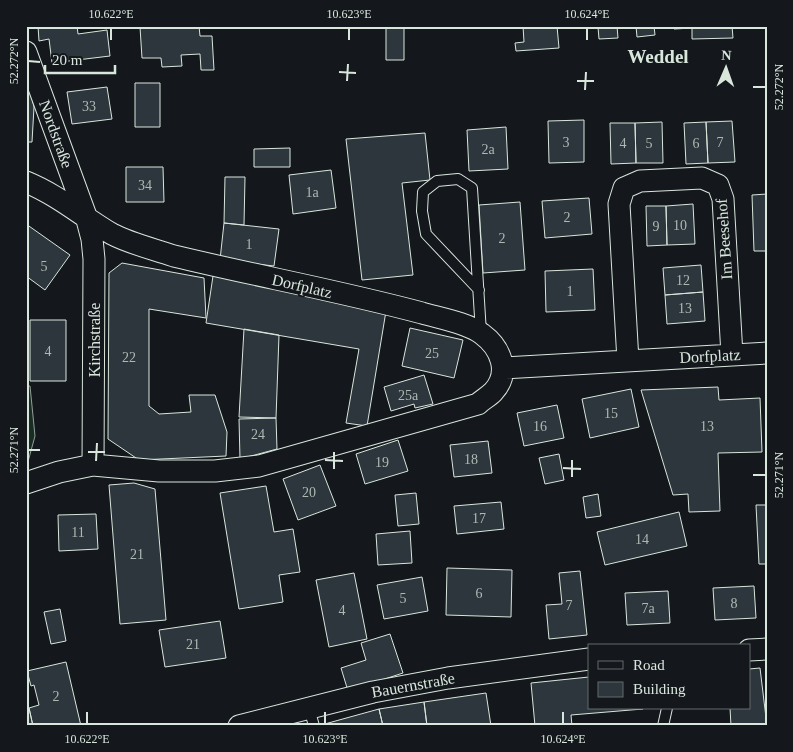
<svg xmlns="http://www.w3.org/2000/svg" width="793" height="752" viewBox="0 0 793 752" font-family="'Times New Roman',serif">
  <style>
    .green { fill: #1a2d24; stroke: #939e99 }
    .building { fill: #2c363c; stroke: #d8e6dc }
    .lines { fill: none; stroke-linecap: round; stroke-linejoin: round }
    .service-casing { stroke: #d8e6dc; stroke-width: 12 }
    .minor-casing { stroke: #d8e6dc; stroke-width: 23 }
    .service { stroke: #14181c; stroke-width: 10 }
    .minor { stroke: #14181c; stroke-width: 21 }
    .ticks { fill: none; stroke: #d8e6dc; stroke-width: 2 }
    .labels { text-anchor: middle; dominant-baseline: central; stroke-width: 4; stroke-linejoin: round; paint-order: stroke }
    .number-label { font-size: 14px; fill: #adbab4 }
    .street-label { font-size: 16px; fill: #d8e6dc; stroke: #14181c }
    .quarter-label { font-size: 19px; font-weight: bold; fill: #d8e6dc; stroke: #14181c }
    .neatline { fill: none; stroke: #d8e6dc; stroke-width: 2 }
    .ticks-label { font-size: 12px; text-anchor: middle; fill: #d8e6dc }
  </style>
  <rect width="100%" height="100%" fill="#14181c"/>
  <!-- green -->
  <path class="green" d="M26 386H30L35 436 26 469Z"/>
  <!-- building -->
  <path class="building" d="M38 26H77L78 34 107 30 110 56 52 63 49 39 39 41Z
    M199 26 200 36H212L214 70H201L200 54 181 55 182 66 162 67 161 58H142L140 27Z
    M386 26H404V60H386Z
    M523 26H557L559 48 516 51 515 43 524 42Z
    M582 26H617L618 38 599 39 598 27 582 28Z
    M636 26H654L655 35 637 37Z
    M674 26H732L733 38 692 39V28L674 29Z
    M135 83H160V127H135Z
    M107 87 112 119 72 124 67 92Z
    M26 93H31L34 107 32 142H26Z
    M584 120V162L549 163 548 121Z
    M732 121 735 162 708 163 706 122Z
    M662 122 663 163H636L635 123Z
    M706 122 708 163 686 164 684 123Z
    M610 123H635L636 163 611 164Z
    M506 127 508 169 469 171 467 130Z
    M425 133 430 180 402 183 413 275 362 280 346 139Z
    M290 148V167H254V149Z
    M126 167H163L164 202H126Z
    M331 170 336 208 293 214 289 175Z
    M225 177H245L244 225 224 223Z
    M767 194V251H754L752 195Z
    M589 198 592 234 545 238 542 201Z
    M520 202 525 270 483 273 479 205Z
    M693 204 695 244 667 245 666 206Z
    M646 206H666L667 245 647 246Z
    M224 223 279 229 274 266 220 260Z
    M26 224 70 255 45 290 26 276Z
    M122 263 204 278 206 318 149 309V406L159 414 191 412 189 395H215L227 432 226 456 139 460 108 439 109 273Z
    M701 265 703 292 665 295 663 268Z
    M593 269 595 310 546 312 545 271Z
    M213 276 387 305 367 426 346 423 359 349 206 323Z
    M703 292 705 321 667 324 665 295Z
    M30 320H66V381H30Z
    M410 328 463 340 454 378 402 366Z
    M244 329 279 335 276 418 239 417Z
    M424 375 433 404 415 408 414 404 391 411 384 387Z
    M718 387 719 400 760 398 762 452 718 453 720 511 689 512 688 494 673 495 641 390Z
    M631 389 639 427 590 438 582 399Z
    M557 405 564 438 524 446 517 413Z
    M276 418 277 449 240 459 239 419Z
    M398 440 408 471 365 484 356 454Z
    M488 441 492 473 454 477 450 445Z
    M559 454 564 480 545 484 539 458Z
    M320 465 336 506 298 520 283 479Z
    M134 483 155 489 166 620 120 624 109 485Z
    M266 486 274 532 293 529 300 572 279 575 283 602 239 609 220 493Z
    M416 493 419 524 398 526 395 495Z
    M598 494 601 516 586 518 583 497Z
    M501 502 504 529 457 534 454 506Z
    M756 505H767V564H759Z
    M679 512 687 546 605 565 597 532Z
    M96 514 98 549 59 551 58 515Z
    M410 531 412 563 378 565 376 534Z
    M447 568 512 570 511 617 446 615Z
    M580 571 587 635 549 639 546 605 562 604 559 573Z
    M354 573 367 639 329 647 316 580Z
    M422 577 428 611 384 619 377 585Z
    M754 586 756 618 715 620 713 588Z
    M668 591 670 623 627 625 625 593Z
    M60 609 66 641 51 644 44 612Z
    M220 621 226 658 165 667 159 630Z
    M390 634 403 673 348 691 341 668 366 660 361 643Z
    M66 662 81 726H33L29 708 39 705 34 685 31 686 27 671Z
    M760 668 767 726H731L730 708H749V669Z
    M589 677V708L643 709 571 715 572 726H535L531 683Z
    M486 693 491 726H427L424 702Z
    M424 702 427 726H383L379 709Z
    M29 708 33 726H26V709Z
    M379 709 383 726H322L321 725Z"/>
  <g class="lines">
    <defs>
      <path id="service" d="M479 290 426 234 422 211 423 192 437 181 458 179 472 188 481 333
        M309 708 314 726
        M663 726 667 708"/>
      <path id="minor" d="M26 52 86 216 92 239 94 259 93 465
        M26 182C58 195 83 217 112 234 131 244 154 249 174 256 257 276 340 291 422 313 439 318 468 323 482 334 501 348 511 373 493 392 488 397 482 400 478 404L259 466 215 471H159L93 465 59 472 26 483
        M628 361 619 204 624 188 640 181 702 178 718 185 723 199 732 355
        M503 368 767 353
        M749 650 767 649
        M239 726 373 692 448 678 589 659"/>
    </defs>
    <!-- service casing -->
    <use href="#service" class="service-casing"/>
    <!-- minor casing -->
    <use href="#minor" class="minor-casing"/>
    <!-- service -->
    <use href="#service" class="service"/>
    <!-- minor -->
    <use href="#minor" class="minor"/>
  </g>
  <!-- ticks -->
  <path class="ticks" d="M111 40V28M349 40V28M587 40V28M28 61 40 62M339 72 356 73M347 81 348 64M577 81H594M753 87H766M585 90 586 72M28 450H40M88 452H105M325 460 343 461M96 461 97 443M563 468 581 469M334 469V452M753 475H766M572 477V460M87 724V712M325 724V712M563 724V712"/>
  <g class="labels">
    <!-- number labels -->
    <g class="number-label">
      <text x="89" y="106">33</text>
      <text x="566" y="142">3</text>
      <text x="720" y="142">7</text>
      <text x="623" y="143">4</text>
      <text x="649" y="143">5</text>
      <text x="696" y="143">6</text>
      <text x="488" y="149">2a</text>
      <text x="145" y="185">34</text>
      <text x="312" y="192">1a</text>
      <text x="567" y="217">2</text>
      <text x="680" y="225">10</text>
      <text x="656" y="226">9</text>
      <text x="502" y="238">2</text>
      <text x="249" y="244">1</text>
      <text x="44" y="266">5</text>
      <text x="683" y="280">12</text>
      <text x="570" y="291">1</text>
      <text x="685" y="308">13</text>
      <text x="48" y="351">4</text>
      <text x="432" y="353">25</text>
      <text x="129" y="357">22</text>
      <text x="408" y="395">25a</text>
      <text x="611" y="413">15</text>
      <text x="540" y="426">16</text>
      <text x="707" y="426">13</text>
      <text x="258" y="434">24</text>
      <text x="471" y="459">18</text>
      <text x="382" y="462">19</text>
      <text x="309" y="492">20</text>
      <text x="479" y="518">17</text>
      <text x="78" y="532">11</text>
      <text x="642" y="539">14</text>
      <text x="137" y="554">21</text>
      <text x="479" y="593">6</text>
      <text x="403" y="598">5</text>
      <text x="734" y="603">8</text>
      <text x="569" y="605">7</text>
      <text x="648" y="608">7a</text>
      <text x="342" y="610">4</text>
      <text x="193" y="644">21</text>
      <text x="56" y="696">2</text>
    </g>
    <!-- street labels -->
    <g class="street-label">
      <text transform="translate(56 134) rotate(70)">Nordstraße</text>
      <text transform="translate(724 239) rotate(-94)">Im Beesehof</text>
      <text transform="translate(302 286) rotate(13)">Dorfplatz</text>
      <text transform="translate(94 340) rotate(-90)">Kirchstraße</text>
      <text transform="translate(710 356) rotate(-3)">Dorfplatz</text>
      <text transform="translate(413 685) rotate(-10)">Bauernstraße</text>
    </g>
    <!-- quarter labels -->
    <g class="quarter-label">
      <text x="658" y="56">Weddel</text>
    </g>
  </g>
  <!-- border -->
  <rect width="793" height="752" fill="none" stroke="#14181c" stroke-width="55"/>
  <!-- legend -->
  <rect x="588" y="644" width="162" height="65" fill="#14181c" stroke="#626a69"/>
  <rect x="598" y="661" width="25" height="8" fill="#14181c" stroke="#626a69"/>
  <text x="633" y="670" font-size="15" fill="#d8e6dc">Road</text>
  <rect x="598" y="682" width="25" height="15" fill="#2c363c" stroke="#626a69"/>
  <text x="633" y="694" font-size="15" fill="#d8e6dc">Building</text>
  <!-- north arrow -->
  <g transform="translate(726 68) rotate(2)" stroke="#14181c" stroke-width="4" paint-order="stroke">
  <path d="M0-4L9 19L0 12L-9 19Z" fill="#d8e6dc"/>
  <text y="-8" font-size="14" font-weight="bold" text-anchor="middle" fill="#d8e6dc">N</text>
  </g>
  <!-- scale -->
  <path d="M45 65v8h70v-8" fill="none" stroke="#d8e6dc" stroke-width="2.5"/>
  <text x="52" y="65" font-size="15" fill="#d8e6dc" stroke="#14181c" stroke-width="4" paint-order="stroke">20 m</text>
  <rect x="28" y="28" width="738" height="696" class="neatline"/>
  <g class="ticks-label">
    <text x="111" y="18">10.622°E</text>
    <text x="349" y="18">10.623°E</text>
    <text x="587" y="18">10.624°E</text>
    <text transform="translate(14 61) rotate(-90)" y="4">52.272°N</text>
    <text transform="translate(779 87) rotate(-90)" y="4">52.272°N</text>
    <text transform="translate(14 450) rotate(-90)" y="4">52.271°N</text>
    <text transform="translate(779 475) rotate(-90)" y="4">52.271°N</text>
    <text x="87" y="743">10.622°E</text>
    <text x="325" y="743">10.623°E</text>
    <text x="563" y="743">10.624°E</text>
  </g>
</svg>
